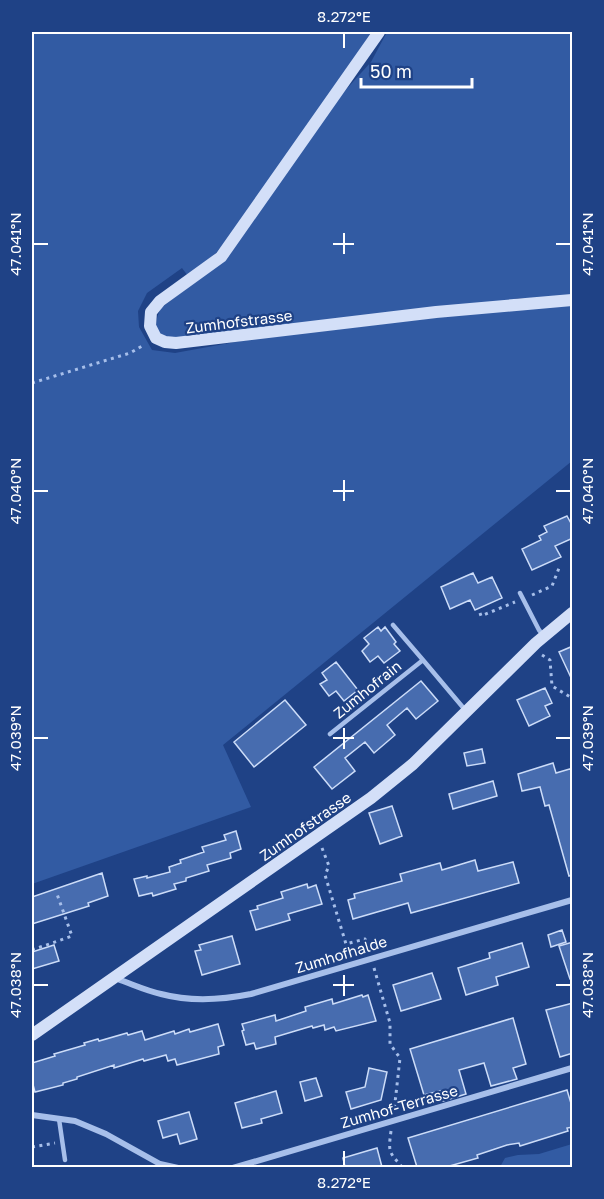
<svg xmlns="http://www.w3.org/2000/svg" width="604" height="1199" viewBox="0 0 604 1199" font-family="'Golos Text',sans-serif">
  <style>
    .green { fill: #325ba3 }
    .building { fill: #476caf; stroke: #ccdcf8; stroke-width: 1.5 }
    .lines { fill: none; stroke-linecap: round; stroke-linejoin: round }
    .path { stroke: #a7bfea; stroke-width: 3; stroke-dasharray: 3 4.5; stroke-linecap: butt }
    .lane { stroke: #a7bfea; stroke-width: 4.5 }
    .street { stroke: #a7bfea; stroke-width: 6 }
    .secondary { stroke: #d3dff8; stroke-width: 12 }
    .ticks { fill: none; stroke: #fff; stroke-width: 2 }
    .labels { text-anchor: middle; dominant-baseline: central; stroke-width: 4.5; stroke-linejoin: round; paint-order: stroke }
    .street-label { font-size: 15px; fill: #fff; stroke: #1f4286 }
    .neatline { fill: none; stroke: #fff; stroke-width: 2 }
    .ticks-label { font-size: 15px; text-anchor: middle; fill: #fff }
  </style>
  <rect width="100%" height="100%" fill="#1f4286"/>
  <!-- green -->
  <path class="green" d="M32 32H376L232 234 216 253 188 276 182 268 147 293 138 311 139 327 152 350 175 353 246 340 475 313 572 305V461L223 745 251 807 32 884Z
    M387 32H572V295L542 298H518L507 301 176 340C172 339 165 339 162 336 152 330 157 316 161 308L229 256 247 227 342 94 371 62Z
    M572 1144V1167H500L505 1158 518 1155 539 1154Z"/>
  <!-- building -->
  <path class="building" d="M567 516 573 527V538L555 546 561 557 532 570 522 549 541 540 539 536 547 532 544 526Z
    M473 573 478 583 492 577 502 598 475 610 470 600 450 609 441 587Z
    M378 627 381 631 385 627 396 642 394 644 400 651 384 663 378 656 370 662 362 651 369 644 364 638Z
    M573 646V682L559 652Z
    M336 662 358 690 344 701 336 691 329 696 320 684 327 680 322 673Z
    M421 681 438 701 416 719 407 708 387 725 395 735 374 753 365 742 345 758 355 771 332 789 314 767Z
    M545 688 552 703 545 706 550 716 529 726 517 700Z
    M285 700 306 725 254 767 234 742Z
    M482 749 485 763 467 766 464 753Z
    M553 763 556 773 573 768V875L569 876 549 805 545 806 540 787 522 791 518 774Z
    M493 781 497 796 453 809 449 794Z
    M392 806 402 836 380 844 369 813Z
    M236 831 241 849 230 853 231 858 207 865 209 871 186 878V881L174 884 176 889 153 896 152 893 139 896 134 879 147 876V878L170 872 169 867 181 863 180 860 204 852 202 847 226 840 224 835Z
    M475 860 478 871 513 862 519 883 411 913 408 903 353 919 348 900 355 898 354 894 402 881 400 874 440 863 442 870Z
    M102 873 108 896 88 903 89 906 32 924V897Z
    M307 884 308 888 316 885 322 904 288 914 290 920 256 930 250 911 258 909 257 906 283 898 281 892Z
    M562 930 566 942 551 947 548 935Z
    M232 936 240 964 202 975 195 951 201 950 199 945Z
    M573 942V979H570L559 946Z
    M522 943 529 967 496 977 498 985 466 995 458 968 490 958 489 953Z
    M54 945 59 961 32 969V952Z
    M432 973 441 999 401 1011 393 985Z
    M362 995 363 997 368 995 376 1021 336 1031 334 1027 325 1030 324 1025 313 1028 312 1026 275 1037 276 1044 256 1049 254 1043 246 1045 242 1031 244 1030 242 1024 275 1015 276 1021 306 1011 305 1007 332 999 333 1004Z
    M573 1003V1053L560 1057 546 1010Z
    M513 1018 526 1064 513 1068 517 1079 491 1086 484 1063 459 1070 466 1094 443 1101 440 1091 424 1095 410 1049Z
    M218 1024 224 1045 218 1047 219 1054 177 1065 175 1059 168 1061 166 1055 144 1061 143 1059 114 1068V1065L77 1077V1079L63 1083V1085L35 1092 32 1081V1063L55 1056 54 1054 85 1045 84 1043 98 1039 99 1041 127 1033 128 1035 142 1031 145 1040 174 1031 175 1034 189 1029 190 1032Z
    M369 1068 387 1072 381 1100 351 1109 346 1092 365 1087Z
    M316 1078 322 1096 305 1101 300 1082Z
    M567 1090 573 1110V1127L567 1128 568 1131 520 1146 519 1143 507 1145 477 1155 478 1158 446 1167H417L408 1138Z
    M276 1091 282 1113 261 1119 262 1123 242 1128 235 1103Z
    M189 1112 197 1139 180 1144 177 1134 163 1138 158 1121Z
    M377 1148 382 1167H345L343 1158Z"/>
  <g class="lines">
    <!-- path -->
    <path class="path" d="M32 383 130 353 144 345
      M532 595 552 586 559 568 557 565
      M480 613 481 616 515 602
      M542 655 550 660 552 686 572 698
      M322 848 329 866 325 875 346 944 365 939 368 950
      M32 950 72 936 57 894
      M374 968 390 1023V1044L400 1058 394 1112
      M391 1131C388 1153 389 1152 403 1168
      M32 1147 55 1143"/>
    <!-- lane -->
    <path class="lane" d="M520 593 539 630 543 635
      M393 625 423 660
      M330 734 423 660 466 711
      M59 1119 65 1160"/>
    <!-- street -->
    <path class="street" d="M116 976 120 980C134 985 147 991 161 994 191 1002 221 1000 251 994L572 900
      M32 1115 75 1121 106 1134 160 1164 178 1168
      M233 1168 572 1068"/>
    <!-- secondary -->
    <path class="secondary" d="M379 32 221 257 160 301 151 312 150 326 156 338 165 342 176 343 436 312 572 300
      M32 1035 371 798 413 764 536 643 572 613"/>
  </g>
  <!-- ticks -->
  <path class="ticks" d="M344 33V48M344 233V254M33 244H48M333 244H354M556 244H571M344 480V501M33 491H48M333 491H354M556 491H571M344 728V749M33 738H48M333 738H354M556 738H571M344 975V996M33 985H48M333 985H354M556 985H571M344 1151V1166"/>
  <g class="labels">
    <!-- street labels -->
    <g class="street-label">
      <text transform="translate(239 321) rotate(-7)">Zumhofstrasse</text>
      <text transform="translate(367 689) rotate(-39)">Zumhofrain</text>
      <text transform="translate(305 826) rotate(-35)">Zumhofstrasse</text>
      <text transform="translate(341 954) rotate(-17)">Zumhofhalde</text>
      <text transform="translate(399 1106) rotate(-16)">Zumhof-Terrasse</text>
    </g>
  </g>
  <!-- border -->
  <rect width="604" height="1199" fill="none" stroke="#1f4286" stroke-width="66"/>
  <!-- scale -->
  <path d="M361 78v9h111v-9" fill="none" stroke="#ffffff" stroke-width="3"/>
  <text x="370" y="78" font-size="18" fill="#ffffff" stroke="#1f4286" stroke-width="4.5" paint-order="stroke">50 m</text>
  <rect x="33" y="33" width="538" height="1133" class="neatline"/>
  <g class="ticks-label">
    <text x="344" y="22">8.272°E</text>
    <text transform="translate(16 244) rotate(-90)" y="5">47.041°N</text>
    <text transform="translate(588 244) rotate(-90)" y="5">47.041°N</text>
    <text transform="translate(16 491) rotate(-90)" y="5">47.040°N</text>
    <text transform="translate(588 491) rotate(-90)" y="5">47.040°N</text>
    <text transform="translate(16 738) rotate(-90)" y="5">47.039°N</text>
    <text transform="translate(588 738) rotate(-90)" y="5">47.039°N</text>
    <text transform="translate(16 985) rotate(-90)" y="5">47.038°N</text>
    <text transform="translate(588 985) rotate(-90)" y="5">47.038°N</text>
    <text x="344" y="1188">8.272°E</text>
  </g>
</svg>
